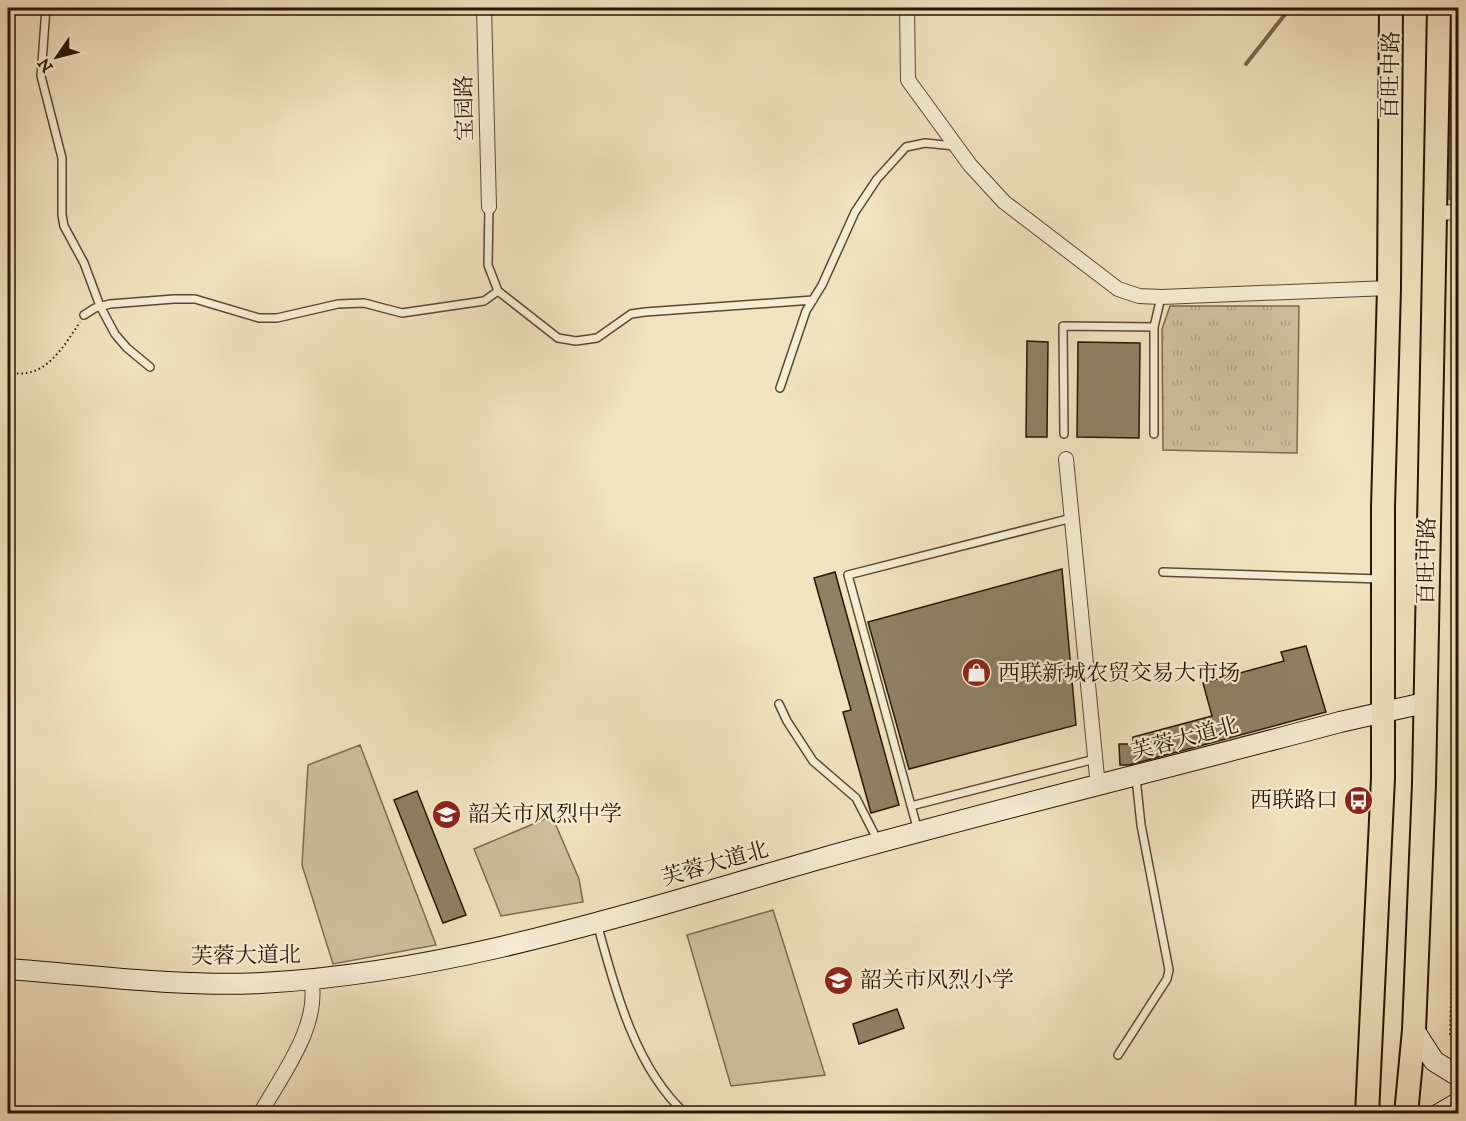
<svg xmlns="http://www.w3.org/2000/svg" width="1466" height="1121" viewBox="0 0 1466 1121" font-family="'IM FELL DW Pica','Noto Serif SC',serif">
  <style>
    .grass { fill: url(#grass-tufts); stroke: #7b6a52; stroke-width: 1.5 }
    .pitch { fill: #cfc09f; stroke: #7b6a52; stroke-width: 1.5 }
    .lines { fill: none; stroke-linecap: round; stroke-linejoin: round }
    .stream { stroke: #77674f; stroke-width: 4 }
    .building { fill: #908066; stroke: #271505; stroke-width: 1.5 }
    .lane-casing { stroke: #5a4834; stroke-width: 10 }
    .street-casing { stroke: #5a4834; stroke-width: 16 }
    .secondary-casing { stroke: #271505; stroke-width: 22 }
    .primary-casing { stroke: #271505; stroke-width: 26 }
    .path { stroke: #271505; stroke-width: 2; stroke-dasharray: 1.5 3; stroke-linecap: butt }
    .lane { stroke: #f6edd5; stroke-width: 7 }
    .street { stroke: #f6edd5; stroke-width: 14 }
    .secondary { stroke: #f6edd5; stroke-width: 20 }
    .primary { stroke: #f1e3bf; stroke-width: 22 }
    .labels { text-anchor: middle; dominant-baseline: central; stroke-width: 4.5; stroke-linejoin: round; paint-order: stroke }
    .street-label { font-size: 22px; fill: #271505; stroke: #f6edd5 }
    .poi-label { font-size: 22px; fill: #271505; stroke: #f6edd5; text-anchor: start }
  </style>
  <defs>
    <pattern id="grass-tufts" width="24" height="20" patternUnits="userSpaceOnUse" patternTransform="scale(1.5)"><rect width="24" height="20" fill="#cfc09f"/><path d="M3 7l-1-3M5 7V3M7 7l1-3M15 17l-1-3M17 17v-4M19 17l1-3" fill="none" stroke="#b2a487"/></pattern>
  </defs>
  <rect width="100%" height="100%" fill="#f1e3bf"/>
  <filter id="stains"><feTurbulence type="fractalNoise" baseFrequency=".00333" numOctaves="4"/><feColorMatrix values="0 0 0 0 .2 0 0 0 0 .09 0 0 0 0 .02 0 0 0 .5 -.17"/></filter>
  <radialGradient id="worn" r=".72"><stop offset=".6" stop-color="#630" stop-opacity="0"/><stop offset="1" stop-color="#630" stop-opacity=".3"/></radialGradient>
  <!-- grass -->
  <path class="grass" d="M1451 8H1458V200L1449 199Z
    M1170 306H1299L1297 453 1163 450 1162 329Z"/>
  <!-- pitch -->
  <path class="pitch" d="M360 745 436 945 333 964 302 865 308 765Z
    M552 816 579 879 583 902 501 916 474 849Z
    M773 910 825 1075 731 1086 687 935Z"/>
  <g class="lines">
    <!-- stream -->
    <path class="stream" d="M1246 64 1290 8"/>
  </g>
  <!-- building -->
  <path class="building" d="M1027 341 1048 342 1047 437H1026Z
    M1078 342 1140 343 1139 438 1077 437Z
    M1062 569 1076 725 909 769 868 622Z
    M835 572 899 805 871 813 843 712 851 710 814 578Z
    M1306 646 1326 712 1129 765H1120L1119 744H1133V737L1212 716 1203 683 1284 661 1281 652Z
    M417 791 466 915 443 923 394 800Z
    M897 1009 904 1028 859 1044 853 1024Z"/>
  <g class="lines">
    <defs>
      <path id="lane" d="M46 8 41 76 62 158V215L64 226 84 263 100 306 115 334 127 348 150 367
        M489 207 488 265 498 291 558 338 576 341 597 338 631 314 645 312 813 300
        M84 315 95 308 110 304 174 299H195L259 318H277L338 304 364 303 402 313 484 301 498 291
        M780 388 806 311 822 285 855 212 877 179 906 147 925 143 955 146
        M1064 434 1063 326 1154 327
        M1154 434V327L1161 297
        M1163 572 1381 579
        M779 704 787 721 813 761 856 798 878 841
        M911 806 1095 759
        M918 831 848 575 1072 518
        M597 923C614 986 635 1069 686 1114
        M1118 1055 1167 979 1169 970 1141 825 1136 778"/>
      <path id="street" d="M484 8 489 207
        M907 8 908 80 970 165 1004 202 1118 289 1139 296 1161 297 1389 288
        M1436 213 1458 212
        M1066 459 1098 787
        M260 1114C282 1074 321 1026 311 978"/>
      <path id="secondary" d="M8 969C91 975 177 987 261 983 451 973 634 912 816 860 989 811 1165 769 1340 722L1424 703
        M1414 1030 1434 1061 1458 1076
        M1439 1114 1458 1103"/>
      <path id="primary" d="M1367 1114 1383 778V507L1389 288 1391 8
        M1406 1114 1414 1030 1424 784 1439 8"/>
    </defs>
    <!-- lane casing -->
    <use href="#lane" class="lane-casing"/>
    <!-- street casing -->
    <use href="#street" class="street-casing"/>
    <!-- secondary casing -->
    <use href="#secondary" class="secondary-casing"/>
    <!-- primary casing -->
    <use href="#primary" class="primary-casing"/>
    <!-- path -->
    <path class="path" d="M8 372C44 381 62 349 80 322
      M1458 419 1456 570 1458 572
      M1457 1046 1450 1036 1458 751
      M1452 1054 1458 1043"/>
    <!-- lane -->
    <use href="#lane" class="lane"/>
    <!-- street -->
    <use href="#street" class="street"/>
    <!-- secondary -->
    <use href="#secondary" class="secondary"/>
    <!-- primary -->
    <use href="#primary" class="primary"/>
  </g>
  <!-- icons -->
  <defs>
    <symbol id="shop-disc" viewBox="-11 -11 22 22"><circle r="9.5" fill="#8f2418" stroke="#f6edd5"/><path d="M-5-2.5h2.3a2.7 3.5 0 0 1 5.4 0H5L5.5 6h-11ZM-1.5-2.5h3a1.5 2.3 0 0 0-3 0Z" fill="#fff"/></symbol>
    <symbol id="bus-disc" viewBox="-11 -11 22 22"><circle r="9.5" fill="#8f2418" stroke="#f6edd5"/><path d="M-5-6H5V4H4V6H2V4H-2V6H-4V4H-5ZM-3.5-4V0h7V-4ZM-3.5 1.2v1.5H-2V1.2ZM2 1.2v1.5H3.5V1.2Z" fill="#fff"/></symbol>
    <symbol id="school-disc" viewBox="-11 -11 22 22"><circle r="9.5" fill="#8f2418" stroke="#f6edd5"/><path d="M0-5L7-2L0 1L-7-2ZM-4 1L0 2.5L4 1V4Q0 6-4 4Z" fill="#fff"/></symbol>
  </defs>
  <g fill-rule="evenodd">
    <use href="#shop-disc" x="960" y="656" width="33" height="33"/>
    <use href="#bus-disc" x="1342" y="784" width="33" height="33"/>
    <use href="#school-disc" x="430" y="798" width="33" height="33"/>
    <use href="#school-disc" x="822" y="964" width="33" height="33"/>
  </g>
  <g class="labels">
    <!-- street labels -->
    <g class="street-label">
      <text transform="translate(1391 75) rotate(-89)">百旺中路</text>
      <text transform="translate(465 108) rotate(-91)">宝园路</text>
      <text transform="translate(1427 561) rotate(-89)">百旺中路</text>
      <text transform="translate(1185 739) rotate(-15)">芙蓉大道北</text>
      <text transform="translate(715 864) rotate(-16)">芙蓉大道北</text>
      <text transform="translate(246 956) rotate(-1)">芙蓉大道北</text>
    </g>
    <!-- poi labels -->
    <g class="poi-label">
      <text x="998" y="673">西联新城农贸交易大市场</text>
      <text x="1338" y="800" text-anchor="end">西联路口</text>
      <text x="468" y="814">韶关市风烈中学</text>
      <text x="860" y="980">韶关市风烈小学</text>
    </g>
  </g>
  <!-- margin -->
  <rect width="1466" height="1121" fill="none" stroke="#f1e3bf" stroke-width="30"/>
  <rect x="9" y="9" width="1448" height="1103" fill="none" stroke="#271505" stroke-width="3"/>
  <rect x="15" y="15" width="1436" height="1091" fill="none" stroke="#271505" stroke-width="1.5"/>
  <!-- north arrow -->
  <g transform="translate(57 57) rotate(235)" stroke="#f6edd5" stroke-width="4.5" paint-order="stroke">
  <path d="M0-4.5L10 22L0 15L-10 22Z" fill="#271505"/>
  <text y="-9" font-size="16" font-weight="bold" text-anchor="middle" fill="#271505">N</text>
  </g>
  <rect width="100%" height="100%" filter="url(#stains)"/>
  <rect width="100%" height="100%" fill="url(#worn)"/>
</svg>
